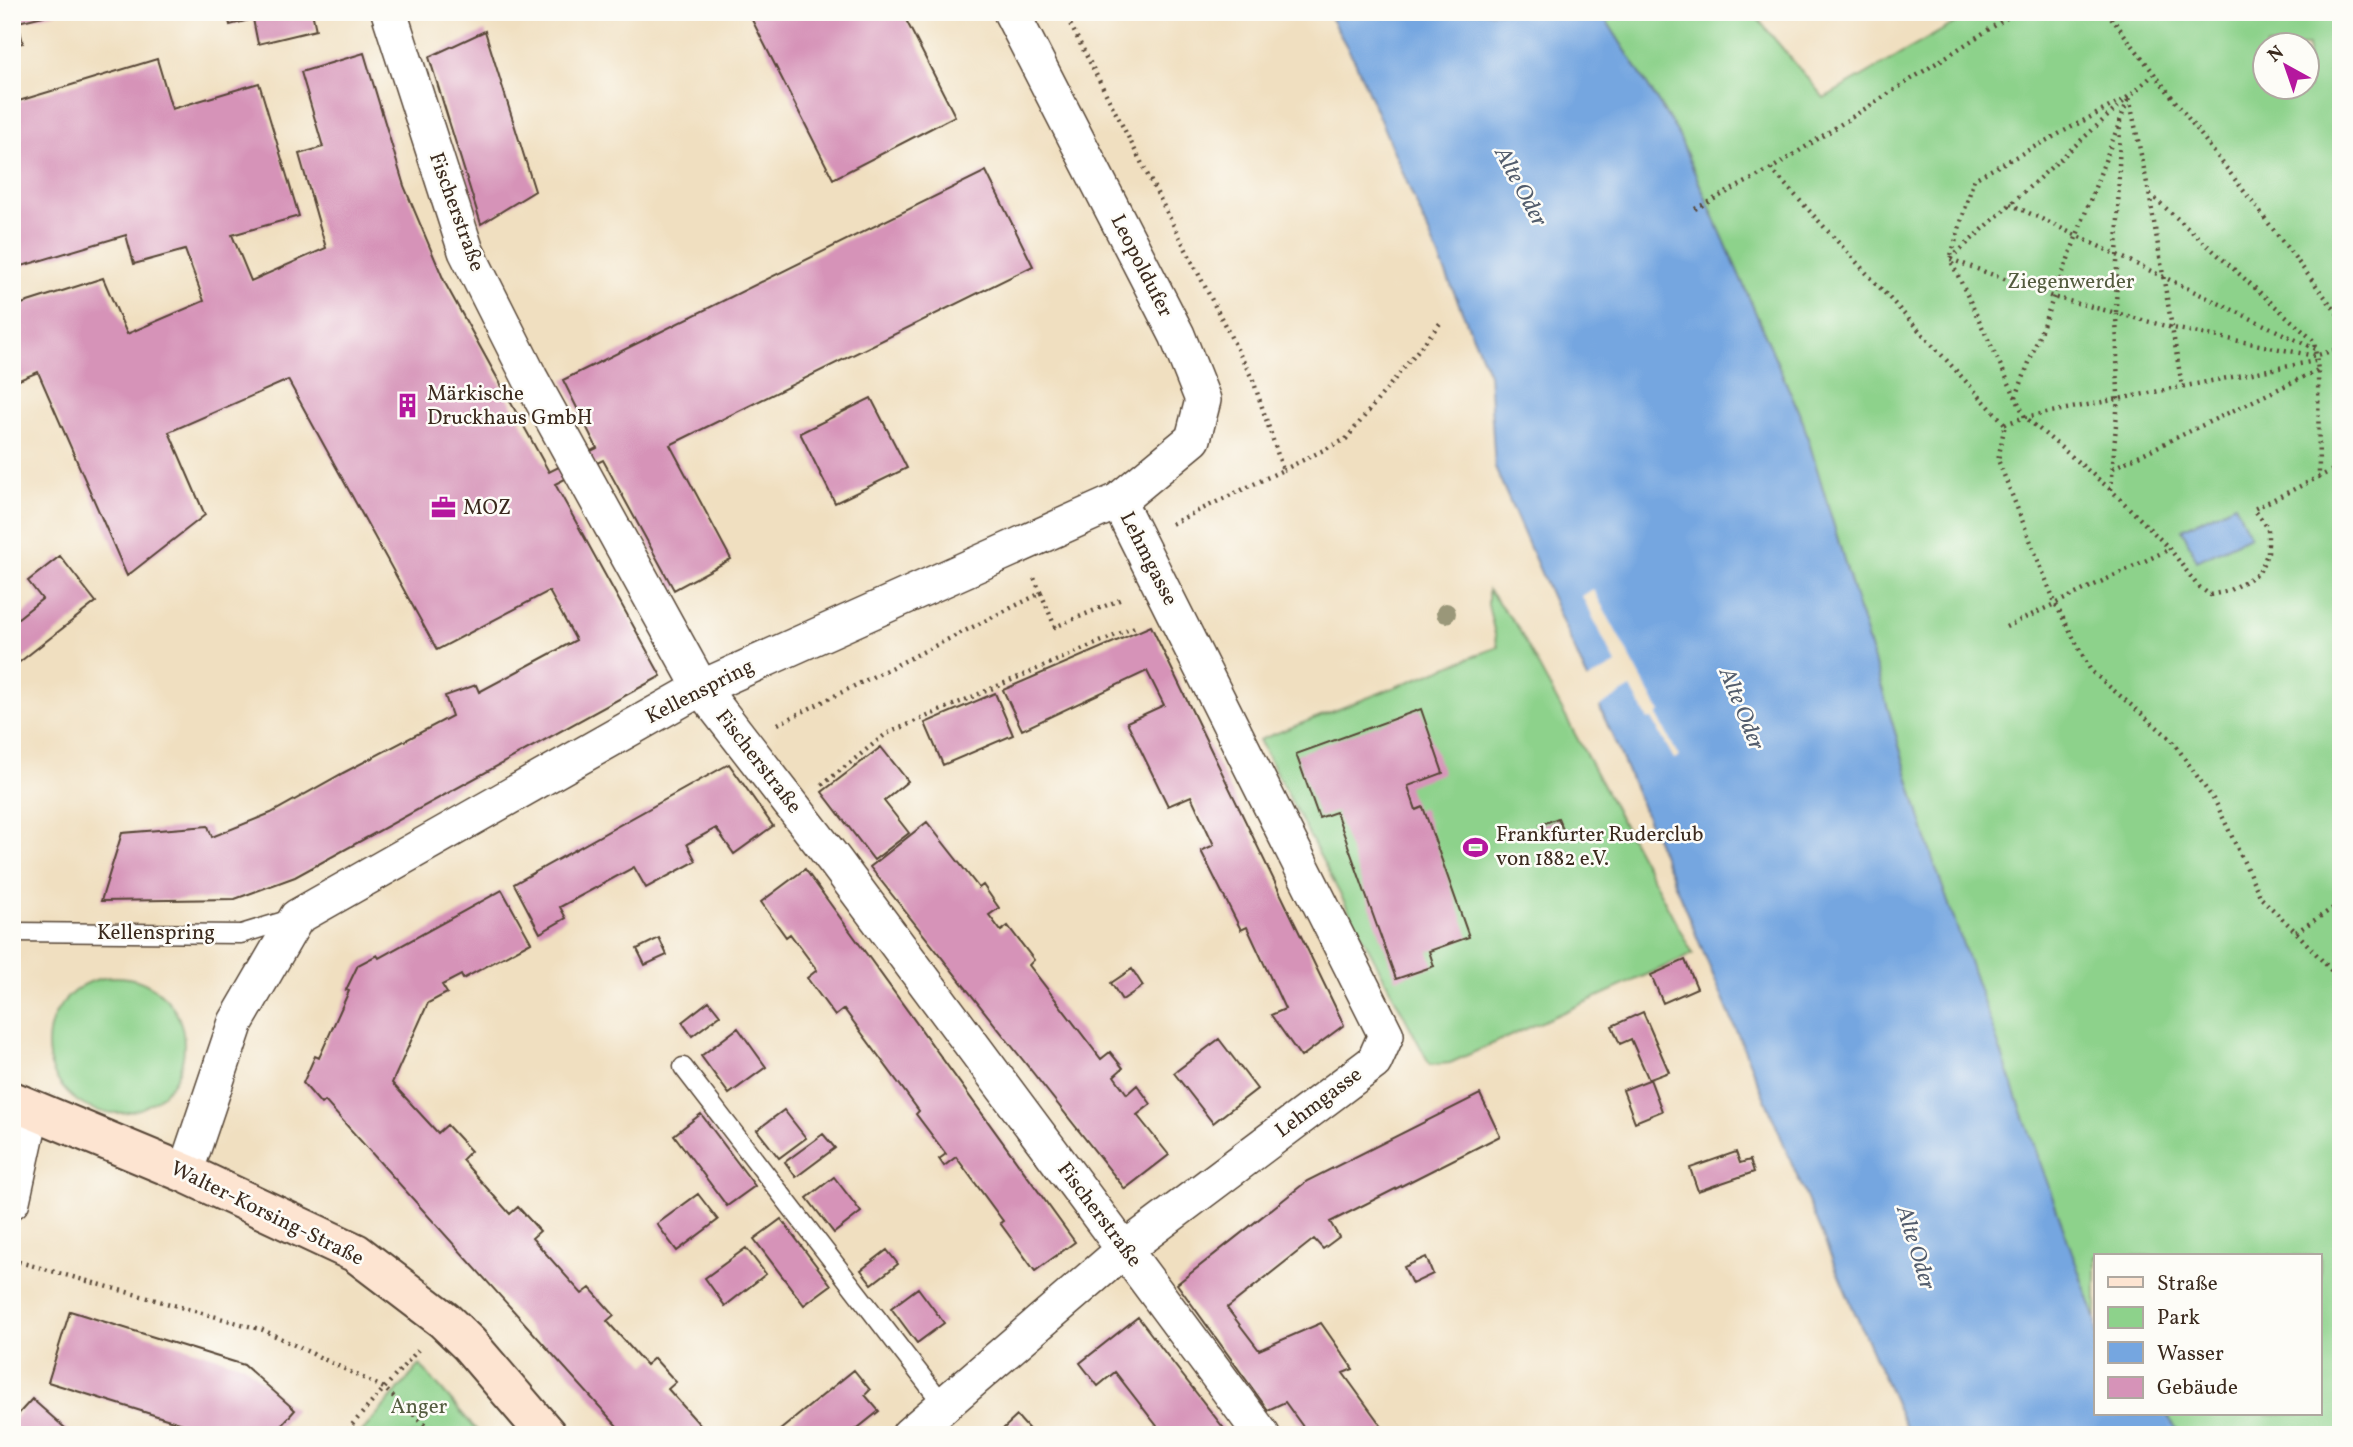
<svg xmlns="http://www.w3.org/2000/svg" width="2353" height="1447" viewBox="0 0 2353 1447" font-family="Vollkorn,serif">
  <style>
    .green { fill: #8dd28b; stroke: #647e54; stroke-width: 2; fill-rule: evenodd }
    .water { fill: #75a6e0; stroke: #58687f; stroke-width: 2 }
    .pier { fill: #f0dfc0 }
    .building { fill: #d693b8 }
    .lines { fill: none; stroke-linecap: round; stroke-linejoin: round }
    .lane-casing { stroke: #564536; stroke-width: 21 }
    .street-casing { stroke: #564536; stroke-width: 38 }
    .secondary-casing { stroke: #564536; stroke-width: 42 }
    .path { stroke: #564536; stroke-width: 4.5; stroke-dasharray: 2 5; stroke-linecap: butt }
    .lane { stroke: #fff; stroke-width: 18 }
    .street { stroke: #fff; stroke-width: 35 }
    .secondary { stroke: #fde4d1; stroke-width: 38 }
    .tree { fill: #9a9779 }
    .labels { text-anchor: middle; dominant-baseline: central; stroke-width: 5; stroke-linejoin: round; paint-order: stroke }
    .street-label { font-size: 21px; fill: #3b2a1e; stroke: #fdfcf7 }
    .park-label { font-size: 21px; fill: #545c3f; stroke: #fdfcf7 }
    .poi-label { font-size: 21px; fill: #3b2a1e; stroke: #fdfcf7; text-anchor: start }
    .water-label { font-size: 23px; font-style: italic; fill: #525c6c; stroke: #fdfcf7 }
  </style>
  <rect width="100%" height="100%" fill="#fdfcf7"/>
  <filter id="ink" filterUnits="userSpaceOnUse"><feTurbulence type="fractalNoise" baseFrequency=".0143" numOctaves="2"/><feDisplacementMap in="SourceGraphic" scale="14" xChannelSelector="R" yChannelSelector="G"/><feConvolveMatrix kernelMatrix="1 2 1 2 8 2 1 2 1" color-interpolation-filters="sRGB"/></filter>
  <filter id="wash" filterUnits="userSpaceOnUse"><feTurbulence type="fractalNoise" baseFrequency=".00686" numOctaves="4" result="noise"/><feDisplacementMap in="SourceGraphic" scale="28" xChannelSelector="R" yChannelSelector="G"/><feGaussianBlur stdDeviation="1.57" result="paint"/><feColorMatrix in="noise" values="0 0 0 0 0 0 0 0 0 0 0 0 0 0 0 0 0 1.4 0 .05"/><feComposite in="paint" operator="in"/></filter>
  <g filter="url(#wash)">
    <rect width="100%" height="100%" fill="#f0dfc0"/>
    <!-- green -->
    <path class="green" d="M1601 12H1752L1824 98 1974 12H2341V1435H2181L2166 1414H2320V1256H2096V1320L2094 1317 1933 860 1803 422 1677 132ZM2266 46H2308V88H2266Z
      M1488 590 1517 626 1693 954 1450 1063 1430 1065 1259 740 1498 647 1488 605Z
      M48 1045a68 68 0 1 1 136 0a68 68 0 1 1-136 0Z
      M420 1365 481 1435H359Z"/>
    <!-- water -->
    <path class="water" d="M1327 12H1601L1677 132 1803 422 1933 860 2096 1320V1414H2166L2181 1435H1909L1848 1297 1619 751 1495 468 1489 374 1355 61Z
      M2235 504 2250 536 2197 561 2182 529Z"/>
    <!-- pier -->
    <path class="pier" d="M1593 589 1660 712 1657 715 1679 757 1674 759 1652 719 1648 720 1631 688 1596 709 1584 682 1616 664 1582 596Z"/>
    <g id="blocks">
      <!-- building -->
      <path class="building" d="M12 12H56V13L18 22 23 43 12 45Z
        M227 12H312L316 30 258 44 253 19 230 25Z
        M748 12H902L955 116 833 179Z
        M485 31 535 191 481 224 429 57Z
        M364 53 404 186 445 283 549 472 597 448 563 380 986 171 1033 266 670 445 731 559 674 590 603 460 555 484 661 676 295 877 235 899 101 901 122 833 208 826 212 837 271 813 343 773 452 716 445 696 476 685 479 692 576 640 549 591 437 650 288 380 169 432 205 515 127 576 38 372 12 383V327L18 325 12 307 103 278 127 334 204 301 185 250 134 264 126 235 12 269V103L157 59 172 109 259 83 299 216 232 235 251 281 326 248 299 154 323 147 301 72Z
        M871 398 907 468 835 503 800 433Z
        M60 556 96 602 12 668V623L42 599 28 581Z
        M1151 626 1344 1025 1301 1057 1271 1015 1285 1009 1247 927 1241 930 1201 851 1214 845 1191 796 1168 806 1127 722 1164 705 1147 671 1022 730 1003 690Z
        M995 693 1013 735 943 765 925 723Z
        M1421 709 1443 773 1408 786 1416 810 1423 807 1469 937 1429 951 1434 966 1396 979 1336 812 1319 818 1296 754Z
        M881 747 908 781 884 801 909 833 874 860 822 792Z
        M729 764 773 826 734 854 716 828 687 844 696 861 646 888 634 867 560 907 566 918 540 933 514 884Z
        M1558 818 1564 832 1546 840 1540 825Z
        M927 822 979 888 983 885 999 908 989 915 1001 931 1008 926 1034 960 1029 965 1101 1059 1110 1052 1123 1068 1114 1076 1127 1094 1137 1085 1151 1104 1137 1115 1169 1155 1125 1189 870 867Z
        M805 869 1075 1242 1035 1271 1000 1223 1003 1221 956 1157 944 1166 939 1159 946 1154 916 1114 919 1111 844 1009 835 1016 807 978 817 970 790 934 786 937 761 902Z
        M502 890 531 942 463 979 461 975 442 985 447 993 428 1003 392 1083 438 1133 447 1125 471 1151 462 1160 510 1214 518 1207 540 1231 532 1238 582 1294 590 1288 614 1315 607 1321 646 1365 654 1358 676 1382 668 1389 709 1435H625L325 1101 321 1104 303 1083 315 1056 319 1058 349 991 346 990 358 965 377 955 379 958Z
        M659 938 667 955 645 965 637 949Z
        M1685 960 1697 988 1663 1003 1651 975Z
        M1132 969 1143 986 1122 1000 1111 983Z
        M709 1001 720 1015 692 1036 682 1022Z
        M1643 1012 1669 1072 1650 1079 1662 1111 1635 1122 1623 1090 1649 1080 1631 1039 1620 1044 1612 1026Z
        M738 1028 766 1067 729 1094 701 1056Z
        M1219 1039 1257 1089 1213 1123 1174 1073Z
        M1480 1094 1500 1136 1330 1222 1339 1237 1323 1249 1314 1239 1227 1308 1259 1350 1321 1323 1353 1369 1343 1373 1388 1435H1309L1285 1402 1268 1410 1177 1284 1307 1181Z
        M784 1110 806 1138 779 1158 757 1130Z
        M701 1114 755 1186 727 1206 674 1135Z
        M823 1134 835 1148 796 1177 785 1162Z
        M1736 1152 1740 1163 1750 1160 1754 1172 1698 1191 1690 1168Z
        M834 1177 861 1212 834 1233 807 1198Z
        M698 1194 718 1220 677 1251 657 1224Z
        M781 1219 831 1285 804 1305 754 1239Z
        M746 1248 766 1274 725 1306 705 1278Z
        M887 1250 898 1264 872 1284 861 1270Z
        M1426 1257 1433 1274 1412 1284 1404 1267Z
        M918 1288 944 1323 917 1343 891 1308Z
        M70 1311 244 1365 295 1410 273 1435H197L186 1425 48 1382Z
        M1138 1317 1173 1363 1229 1435H1164L1115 1372 1098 1386 1080 1363Z
        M854 1370 870 1390 865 1395 879 1411 849 1435H774Z
        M32 1399 73 1435H12V1421Z
        M1017 1416 1034 1435H996L1003 1429Z"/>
    </g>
  </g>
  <g filter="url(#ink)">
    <use href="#blocks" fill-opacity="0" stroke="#564536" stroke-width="2"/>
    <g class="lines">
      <defs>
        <path id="lane" d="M12 932 241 934 294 918
          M683 1067 943 1404"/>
        <path id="street" d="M389 12 466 251 530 378 701 688 835 861 1262 1435
          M185 1173 236 1022 297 917 701 688 1118 501 1193 439 1203 400 1177 335 1011 12
          M12 1201 32 1110
          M909 1435 1125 1249 1374 1062 1386 1035 1118 501"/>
        <path id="secondary" d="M12 1101 185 1173 356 1253 444 1320 469 1344 547 1435"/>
      </defs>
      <!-- lane casing -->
      <use href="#lane" class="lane-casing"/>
      <!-- street casing -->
      <use href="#street" class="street-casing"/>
      <!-- secondary casing -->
      <use href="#secondary" class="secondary-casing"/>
      <!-- path -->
      <path class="path" d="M1064 12 1253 380 1283 470 1171 524
        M2107 12 2341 318
        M2128 97 1974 179 1950 259 2153 75
        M1771 169 2005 424 1998 460 2056 605 2091 671 2171 739 2216 803 2261 898 2296 932 2341 981
        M2150 194 2314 341 2318 370 2319 478
        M2010 204 2315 349
        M1695 209 1771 169 2016 12
        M2341 348 2315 356 2173 328 2116 313 2118 398 2111 490 2170 549 2197 585 2210 595 2228 591 2259 573 2268 552V528L2254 509 2341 466
        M2016 397 2129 97 2149 193 2182 386
        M2005 424 2025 417 2315 361
        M2113 468 2318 370
        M1283 470 1346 439 1441 322
        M2110 489 2025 417 1950 259 2053 297 2116 313 2120 120
        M1041 593 1055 627 1124 598
        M2006 627 2170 549
        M778 724 1041 593 1034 578
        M822 785 886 734 1137 626
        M2296 932 2341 903
        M12 1260 263 1330 384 1388 436 1435
        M343 1435 418 1350"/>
      <!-- lane -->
      <use href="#lane" class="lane"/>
      <!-- street -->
      <use href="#street" class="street"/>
      <!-- secondary -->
      <use href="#secondary" class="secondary"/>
    </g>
    <!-- trees -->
    <circle class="tree" cx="1446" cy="613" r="10"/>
  </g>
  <!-- icons -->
  <defs>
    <symbol id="building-bare" viewBox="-9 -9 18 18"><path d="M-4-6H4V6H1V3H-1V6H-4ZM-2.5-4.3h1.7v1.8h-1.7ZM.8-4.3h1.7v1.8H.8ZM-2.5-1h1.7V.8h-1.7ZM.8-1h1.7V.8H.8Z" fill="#b5179e" stroke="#fdfcf7" stroke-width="2.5" paint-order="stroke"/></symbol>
    <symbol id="office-bare" viewBox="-9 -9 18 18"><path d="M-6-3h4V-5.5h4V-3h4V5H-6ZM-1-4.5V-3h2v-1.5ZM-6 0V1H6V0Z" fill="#b5179e" stroke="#fdfcf7" stroke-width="2.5" paint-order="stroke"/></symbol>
    <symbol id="stadium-bare" viewBox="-9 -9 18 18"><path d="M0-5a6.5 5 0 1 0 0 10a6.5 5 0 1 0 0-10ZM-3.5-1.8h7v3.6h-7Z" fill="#b5179e" stroke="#fdfcf7" stroke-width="2.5" paint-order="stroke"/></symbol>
  </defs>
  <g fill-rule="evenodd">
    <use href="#building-bare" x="390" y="388" width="35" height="35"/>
    <use href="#office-bare" x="426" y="490" width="35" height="35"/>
    <use href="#stadium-bare" x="1458" y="830" width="35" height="35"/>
  </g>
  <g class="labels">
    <!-- street labels -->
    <g class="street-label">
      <text transform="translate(456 212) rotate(70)">Fischerstraße</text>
      <text transform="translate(1141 266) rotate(63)">Leopoldufer</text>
      <text transform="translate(1148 559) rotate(63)">Lehmgasse</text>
      <text transform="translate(700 692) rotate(-27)">Kellenspring</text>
      <text transform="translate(758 762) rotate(52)">Fischerstraße</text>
      <text x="156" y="933">Kellenspring</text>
      <text transform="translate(1319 1103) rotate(-37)">Lehmgasse</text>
      <text transform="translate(267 1214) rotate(26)">Walter-Korsing-Straße</text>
      <text transform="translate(1099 1215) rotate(53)">Fischerstraße</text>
    </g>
    <!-- park labels -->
    <g class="park-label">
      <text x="2071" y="282">Ziegenwerder</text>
      <text x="419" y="1407">Anger</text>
    </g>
    <!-- poi labels -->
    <g class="poi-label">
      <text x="427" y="394">Märkische<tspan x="427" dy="24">Druckhaus GmbH</tspan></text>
      <text x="463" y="508">MOZ</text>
      <text x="1496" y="835">Frankfurter Ruderclub<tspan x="1496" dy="24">von 1882 e.V.</tspan></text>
    </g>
    <!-- water labels -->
    <g class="water-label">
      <text transform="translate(1520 187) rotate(62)">Alte Oder</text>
      <text transform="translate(1741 709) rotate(68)">Alte Oder</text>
      <text transform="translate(1915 1248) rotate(73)">Alte Oder</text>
    </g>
  </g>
  <!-- margin -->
  <rect width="2353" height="1447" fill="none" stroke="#fdfcf7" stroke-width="42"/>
  <!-- legend -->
  <rect x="2094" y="1254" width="228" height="161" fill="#fdfcf7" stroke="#afa8a0" stroke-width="2"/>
  <rect x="2108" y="1277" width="35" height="10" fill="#fde4d1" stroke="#afa8a0" stroke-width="2"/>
  <text x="2157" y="1290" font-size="21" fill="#3b2a1e">Straße</text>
  <rect x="2108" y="1307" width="35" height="21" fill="#8dd28b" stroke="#afa8a0" stroke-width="2"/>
  <text x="2157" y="1324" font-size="21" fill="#3b2a1e">Park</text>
  <rect x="2108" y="1342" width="35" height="21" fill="#75a6e0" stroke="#afa8a0" stroke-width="2"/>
  <text x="2157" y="1360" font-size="21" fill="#3b2a1e">Wasser</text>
  <rect x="2108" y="1377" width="35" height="21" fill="#d693b8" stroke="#afa8a0" stroke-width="2"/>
  <text x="2157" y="1394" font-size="21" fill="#3b2a1e">Gebäude</text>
  <!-- north arrow -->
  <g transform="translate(2286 66) rotate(320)"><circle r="33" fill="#fdfcf7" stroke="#afa8a0" stroke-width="2"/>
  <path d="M0-5L12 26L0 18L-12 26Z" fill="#b5179e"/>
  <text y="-10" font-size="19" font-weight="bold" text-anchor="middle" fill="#3b2a1e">N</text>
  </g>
</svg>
